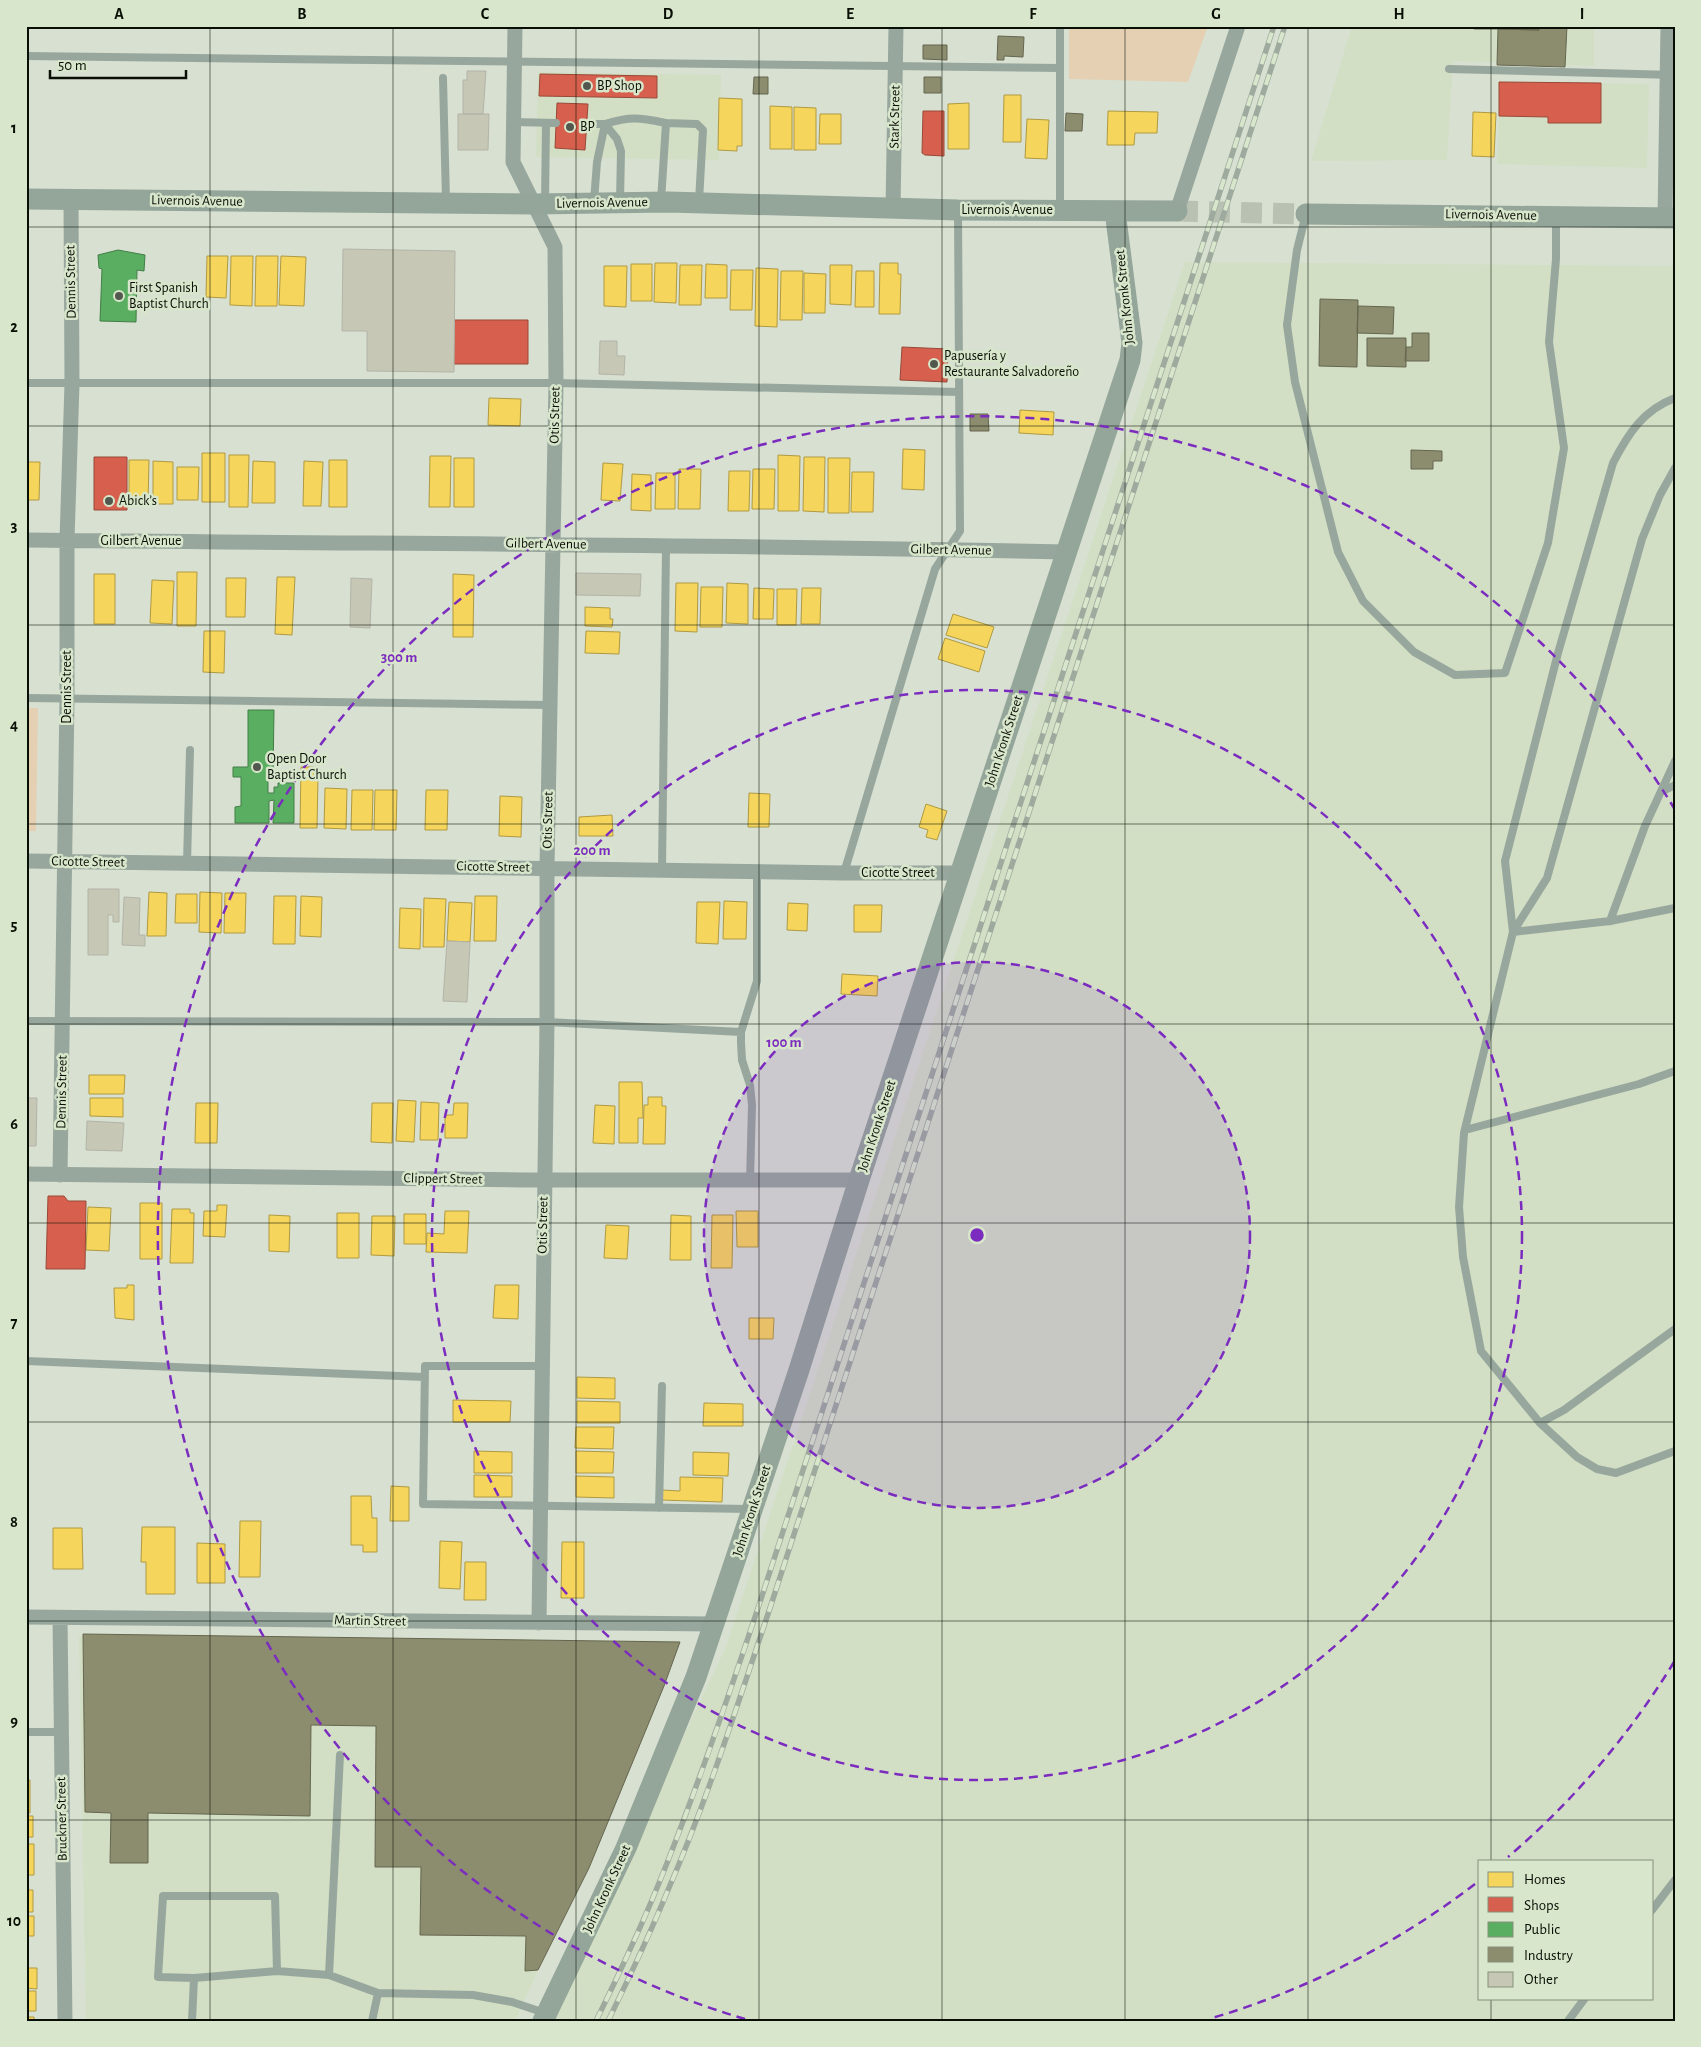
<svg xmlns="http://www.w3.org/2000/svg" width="1701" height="2047" viewBox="0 0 1701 2047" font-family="'Alegreya Sans',sans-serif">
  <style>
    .built { fill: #d2dfc5; fill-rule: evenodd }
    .green { fill: #e5d0b3 }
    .homes { fill: #f6d55c; stroke: #af9a42 }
    .shops { fill: #d6604d; stroke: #994838 }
    .public { fill: #5aae61; stroke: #427e46 }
    .industry { fill: #8c8c6e; stroke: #65664f }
    .building { fill: #c6c7b4; stroke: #b2b4a8 }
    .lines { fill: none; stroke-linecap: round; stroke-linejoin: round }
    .secondary-tunnel { stroke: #b9c1b3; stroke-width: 21; stroke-dasharray: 21 11; stroke-linecap: butt }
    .lane { stroke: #98a79d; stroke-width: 8 }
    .street { stroke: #98a79d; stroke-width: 15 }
    .secondary { stroke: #94a59a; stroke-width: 21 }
    .rail-casing { stroke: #9faa9f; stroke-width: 5.5 }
    .rail { stroke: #d8e6cb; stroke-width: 4; stroke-dasharray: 11; stroke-linecap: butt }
    .grid { fill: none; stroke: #0a0f06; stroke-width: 1; stroke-opacity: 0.55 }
    .ring { fill: none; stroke: #7b2cbf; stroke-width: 2.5; stroke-dasharray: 9 6 }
    .poi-dot { fill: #52584d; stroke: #d8e6cb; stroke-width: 2 }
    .labels { text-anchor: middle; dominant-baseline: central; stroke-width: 5; stroke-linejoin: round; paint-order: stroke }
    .poi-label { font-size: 14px; fill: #0a0f06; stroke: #d8e6cb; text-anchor: start }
    .street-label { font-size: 14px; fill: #0a0f06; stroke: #d8e6cb }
    .centre { fill: #7b2cbf; stroke: #d8e6cb; stroke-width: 2.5 }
    .ring-label { font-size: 15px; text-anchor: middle; font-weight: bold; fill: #7b2cbf; stroke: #d8e6cb; stroke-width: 5; stroke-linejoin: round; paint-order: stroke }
    .neatline { fill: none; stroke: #0a0f06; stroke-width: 2 }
    .grid-label { font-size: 16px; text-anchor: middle; font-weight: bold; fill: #0a0f06 }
  </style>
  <rect width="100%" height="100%" fill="#d8e0d1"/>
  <!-- built -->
  <path class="built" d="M1352 26H1594V66L1453 61 1447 160 1311 161Z
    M538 72 721 75 719 160 536 157Z
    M1500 81 1649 84 1647 168 1497 164Z
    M1185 262 1675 266V2021H548L726 1647ZM1480 1861H1652V1998H1480Z
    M79 1636 679 1641 627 1772 515 2021H86Z"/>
  <!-- green -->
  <path class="green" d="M1069 26H1208L1188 82 1069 79Z
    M26 708H38L36 831H26Z"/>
  <!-- homes -->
  <path class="homes" d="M1004 95H1021V142H1003Z
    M719 98 742 99V146H737V151L718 150Z
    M969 103V149H948V104Z
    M770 106 792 107V149H770Z
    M794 107 816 108V150H794Z
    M1108 111 1158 112 1157 133H1135L1134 145H1107Z
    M1473 112 1496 113 1494 157 1472 156Z
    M820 114H841V144H819Z
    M1027 119 1049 120 1047 159 1025 158Z
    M207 256H228L226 298 206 297Z
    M231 256H253L252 306 230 305Z
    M256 256H278L277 306H255Z
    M281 256 306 257 304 306 279 305Z
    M655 263H677L676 303 654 302Z
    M880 263H898V274H901L900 314H879Z
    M631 264H652V301H631Z
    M706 264 727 265V298H705Z
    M680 265H702L701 305H679Z
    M830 265H852L851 305 830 304Z
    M604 266H627L626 307 604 306Z
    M756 268 778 269 777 327 755 326Z
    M731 270H753L752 310H730Z
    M781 271H803L802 320H780Z
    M856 271H874V307H855Z
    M804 273 826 274 825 313H804Z
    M489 398 521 399 520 426 488 425Z
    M1020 410 1054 412 1053 435 1019 433Z
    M903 449 925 450 924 490 902 489Z
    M202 453H225V502H202Z
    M229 455H249L248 507H229Z
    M778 455 800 456 799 511H778Z
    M430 456H451L450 507H429Z
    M804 457H825L824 512 803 511Z
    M454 458H474V507H454Z
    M828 458H850L849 513H828Z
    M129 460H149L148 503H129Z
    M329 460H347V507H329Z
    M153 461 173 462V504H153Z
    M253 461 275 462V503H252Z
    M304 461 323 462 321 506H303Z
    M26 462H40L39 500H26Z
    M603 463 623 464 620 501 601 500Z
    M177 467H199L198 500H177Z
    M679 469H701L700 509H678Z
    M753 469H775L774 509H752Z
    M729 471H750L749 511H728Z
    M852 472H874L873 512H851Z
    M656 473H675V509H655Z
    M632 474 651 475V511L631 510Z
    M177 572H197L196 626H177Z
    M94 574H115V624H94Z
    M453 574 474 575 473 637H453Z
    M277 577H295L292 635 275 634Z
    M226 578H246L245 617H226Z
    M152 580 174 581 172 624 150 623Z
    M676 583H698L697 632 675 631Z
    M727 583 748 584V624L726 623Z
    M701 587H723L722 627H700Z
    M754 588 774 589 773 619H753Z
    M802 588H821L820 624H801Z
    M777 589H797L796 625H777Z
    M585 607 610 608V619H613L612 627 585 626Z
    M953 614 994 627 987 648 946 635Z
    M204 631H225L224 673 203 672Z
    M586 631 620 632 619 654 585 653Z
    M945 638 985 651 979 672 938 659Z
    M301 767H314V776H318L317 828H300Z
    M325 788 347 789 346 829 324 828Z
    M352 790H373L372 830H351Z
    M375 790H397L396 830H374Z
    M426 790H448L447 830H425Z
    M749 793 770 794 769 827H748Z
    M500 796 522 797 521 837 499 836Z
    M926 804 947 811 937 840 926 837 928 830 919 827Z
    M612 815 613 836H579V817Z
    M149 892 167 893 166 936H147Z
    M200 892 222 893 221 933 199 932Z
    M225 893H246L245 933H224Z
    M176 894H197V923H175Z
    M274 896H296L295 944H273Z
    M301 896 322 897 321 937 300 936Z
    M475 896H497L496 941H474Z
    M424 898 446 899 444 947H423Z
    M724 901 747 902 746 939H723Z
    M449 902 472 903 470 942 447 941Z
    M697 902H720L718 944 696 943Z
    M788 903 808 904 807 931 787 930Z
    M854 905H882L881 932H854Z
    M400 908 421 909 420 949 399 948Z
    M842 974 878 976 877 996 841 994Z
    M89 1075H125L124 1094H89Z
    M619 1082H642L643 1118H638V1143H619Z
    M648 1097H662V1106H666L665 1144H643L644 1105H648Z
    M90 1098H123V1117L90 1116Z
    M398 1100 416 1101 414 1142 396 1141Z
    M421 1102 439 1103 438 1140H420Z
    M196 1103H218L217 1143H195Z
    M372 1103H393L392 1143 371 1142Z
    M454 1103H468L467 1138H445V1115H453Z
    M595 1105 615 1106 614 1144 593 1143Z
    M140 1203H162V1259H140Z
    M217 1205H227L225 1237 203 1236 204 1211H217Z
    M88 1207 111 1208 109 1251 86 1250Z
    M172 1209H190V1213H194L193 1263H170Z
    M445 1211H469L467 1253 426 1252 427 1233 444 1234Z
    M736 1211H758V1247H737Z
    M337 1213H359V1258H337Z
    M404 1214H426V1244H404Z
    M269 1215 290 1216 289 1252 269 1251Z
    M671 1215 691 1216V1260H670Z
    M712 1215H733L732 1268H711Z
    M372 1216H395L394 1256 371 1255Z
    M606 1225 629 1226 627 1259 604 1258Z
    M127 1285H134V1320L115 1318 114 1288H127Z
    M495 1285H519L518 1319 493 1318Z
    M749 1318H774L773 1339H749Z
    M577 1377 615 1378V1399L577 1398Z
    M453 1400 511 1401 510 1422H453Z
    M577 1401 620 1402V1423H577Z
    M704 1403 743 1404V1426H703Z
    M576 1427H614L613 1449 575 1448Z
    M474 1451 512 1452V1473H474Z
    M576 1451 614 1452 613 1473H576Z
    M693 1452 729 1453 728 1476 693 1475Z
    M474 1475 512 1476V1497H474Z
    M576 1476 614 1477V1498L576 1497Z
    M680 1477 723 1478 722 1502 661 1500 662 1490 680 1491Z
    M391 1486 409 1487V1521H390Z
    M351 1496H371L372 1518H377V1552H363V1545H351Z
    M240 1521H261L260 1577H239Z
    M142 1527H175V1594H146V1562H141Z
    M53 1528H82L83 1569H53Z
    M440 1541 462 1542 460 1589 439 1588Z
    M562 1542H584V1598H561Z
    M197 1543 225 1544V1583H197Z
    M465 1562H486V1600H464Z
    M26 1780H30V1813H26Z
    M26 1816H33V1837H26Z
    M26 1844H34V1875H26Z
    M26 1890H33V1912H26Z
    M26 1916H34V1936H26Z
    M26 1968H37V1989L26 1988Z
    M26 1991H36V2011H26Z
    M26 2017H34V2021H26Z"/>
  <!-- shops -->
  <path class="shops" d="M540 74 657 76V98L539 96Z
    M1499 82 1601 83V123H1548V117L1499 116Z
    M557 103 588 104 585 150 555 148Z
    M923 111H944V156L925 155 922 153Z
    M454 320H528V364H454Z
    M902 347 948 349 947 382 900 380Z
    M94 457H127V510H94Z
    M48 1196H64L68 1201H86L85 1269H46Z"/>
  <!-- public -->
  <path class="public" d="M118 250 145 255 144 271 137 270 136 322 100 321 102 269 99 268 98 255Z
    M248 710H274L273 779H268V793H274V787H278V783H294V823H273L274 800 269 801V823H235V807L241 806V777H233V767H248Z"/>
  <!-- industry -->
  <path class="industry" d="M1474 26H1498V29H1474Z
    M1498 26H1538L1539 30 1498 29Z
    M1539 26H1567L1565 67 1497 65 1498 29 1539 30Z
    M998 36 1024 37 1023 57 1004 56V60H997Z
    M923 45H947V60L923 59Z
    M754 77H768V94H753Z
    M924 77H941V93H924Z
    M1066 113 1083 114 1082 131H1065Z
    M1320 299 1358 300 1357 367 1319 366Z
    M1358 306 1394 307 1393 334 1357 333Z
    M1412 333H1429V361H1405L1406 347H1412Z
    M1367 338H1406V367L1367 366Z
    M970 414H988L989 431H970Z
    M1411 450 1442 451V461H1433V469H1411Z
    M83 1634 680 1642 664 1686 589 1868 538 1970 525 1971 526 1936 420 1935 421 1867H375L376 1726 311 1725 310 1816 148 1813V1863H110L111 1813 85 1812Z"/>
  <!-- building -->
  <path class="building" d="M467 71H486L483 114H463V80H467Z
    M458 114H489L488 150H458Z
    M343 249 455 251 454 372 367 371V331H342Z
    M600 341H617V356H625L624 375 599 374Z
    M576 573 641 574 640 596 576 595Z
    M351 578 372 579 370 628 350 627Z
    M88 889H119V922H113V915H108V955H88Z
    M124 897 140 898 139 935H145V946L122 945Z
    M447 941 470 942 467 1002 443 1001Z
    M26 1098H37L36 1146H26Z
    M87 1121 124 1123 122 1151 86 1150Z"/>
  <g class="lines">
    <!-- secondary-tunnel -->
    <path class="secondary-tunnel" d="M1177 211 1306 214"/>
    <!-- lane -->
    <path class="lane" d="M1060 26V209
      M26 56 1060 68
      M1449 69 1675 75
      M443 78 446 201
      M514 122 556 123
      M666 123 697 124 703 130 699 201
      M587 124H605L617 139 621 151 620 201
      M594 201 597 162 605 124C631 116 640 118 666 123L661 201
      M545 204 546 123
      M1306 214 1297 250 1287 325 1295 382 1338 552 1363 601 1414 652 1455 675 1505 673 1548 543 1564 448 1549 342 1556 259V217
      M26 383H556L959 392
      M1675 468 1660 495 1642 539 1547 878 1513 932 1464 1133 1459 1207 1463 1257 1481 1351 1540 1423 1564 1410 1675 1329
      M26 698 551 705
      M1661 792 1675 785
      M187 863 190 750
      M662 870 666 547
      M844 873 935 569 960 531 958 211
      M1610 921 1645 826 1675 761
      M1513 932 1505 861 1558 653 1613 463C1628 434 1643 410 1675 398
      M1513 932 1610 921 1675 908
      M26 1021 547 1022 741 1032
      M1465 1130 1639 1084 1675 1071
      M750 1181 752 1105 750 1085 742 1060 741 1043V1032L757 981V871
      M26 1361 425 1377
      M541 1366H425L423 1504 751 1509
      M1540 1423 1577 1457 1597 1469 1616 1473 1675 1451
      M659 1508 662 1386
      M26 1732H61
      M340 1755 329 1975 378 1993 473 1995 512 2002 545 2013
      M1652 1910 1675 1880
      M194 1978 158 1977 163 1896H275L277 1971
      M192 2021 194 1978 277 1971 329 1975
      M372 2021 378 1993
      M1568 2021 1585 1998"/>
    <!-- street -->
    <path class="street" d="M515 26 513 162 555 247 556 383 547 867V1022L539 1623
      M893 209 896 26
      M1177 211 1238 26
      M1665 217 1668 26
      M26 540C373 544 719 544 1066 552
      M26 861 844 873H960
      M26 1174 524 1180H859
      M60 1175 67 698V540L72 384 71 199
      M26 1617 714 1624
      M60 1618 65 2021"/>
    <!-- secondary -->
    <path class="secondary" d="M26 199 534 204 668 202 958 210 1177 211
      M1306 214 1675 218
      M543 2021 626 1848 696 1677 798 1373 859 1180 1130 360 1132 343 1115 211"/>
    <defs>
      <path id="rail" d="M596 2021C618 1976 640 1930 659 1883 696 1792 728 1698 759 1605L1274 26
        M608 2021C629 1978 650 1934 668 1890 708 1798 738 1703 770 1608L1285 26"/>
    </defs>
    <!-- rail casing -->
    <use href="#rail" class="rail-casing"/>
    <!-- rail -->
    <use href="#rail" class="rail"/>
  </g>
  <!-- grid -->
  <path class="grid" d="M210 26V2021M393 26V2021M576 26V2021M759 26V2021M942 26V2021M1125 26V2021M1308 26V2021M1491 26V1861M26 227H1675M26 426H1675M26 625H1675M26 824H1675M26 1024H1675M26 1223H1675M26 1422H1675M26 1621H1675M26 1820H1675M1491 1998V2021"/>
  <!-- distance rings -->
  <circle cx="977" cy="1235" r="273" fill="#7b2cbf" fill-opacity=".12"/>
  <g class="ring">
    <circle cx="977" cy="1235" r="273"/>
    <circle cx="977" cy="1235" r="545"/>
    <path d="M1674 1662A818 818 0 0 1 1508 1857M1475 1884A818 818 0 0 1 1209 2019M745 2019A818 818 0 1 1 1674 808"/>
  </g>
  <!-- markers -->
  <g class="poi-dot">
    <circle cx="587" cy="86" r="5"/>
    <circle cx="570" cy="127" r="5"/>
    <circle cx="119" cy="296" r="5"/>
    <circle cx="934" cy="364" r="5"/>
    <circle cx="109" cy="501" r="5"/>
    <circle cx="257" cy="767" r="5"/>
  </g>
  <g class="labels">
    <!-- poi labels -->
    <g class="poi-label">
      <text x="597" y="86">BP Shop</text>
      <text x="580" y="127">BP</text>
      <text x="129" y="288">First Spanish<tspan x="129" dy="16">Baptist Church</tspan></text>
      <text x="944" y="356">Papusería y<tspan x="944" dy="16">Restaurante Salvadoreño</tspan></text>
      <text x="119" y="501">Abick’s</text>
      <text x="267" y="759">Open Door<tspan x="267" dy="16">Baptist Church</tspan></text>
    </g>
    <!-- street labels -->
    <g class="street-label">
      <text transform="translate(895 117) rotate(-89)">Stark Street</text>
      <text transform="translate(197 201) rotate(1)">Livernois Avenue</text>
      <text transform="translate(602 203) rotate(-1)">Livernois Avenue</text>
      <text x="1007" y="210">Livernois Avenue</text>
      <text transform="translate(1491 215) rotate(1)">Livernois Avenue</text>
      <text transform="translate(71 282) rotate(-91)">Dennis Street</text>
      <text transform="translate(1125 297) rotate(-96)">John Kronk Street</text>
      <text transform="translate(555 415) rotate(-89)">Otis Street</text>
      <text x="141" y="541">Gilbert Avenue</text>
      <text transform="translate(546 544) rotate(1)">Gilbert Avenue</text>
      <text transform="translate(951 550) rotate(1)">Gilbert Avenue</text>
      <text transform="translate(67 687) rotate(-90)">Dennis Street</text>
      <text transform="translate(1004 741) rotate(-72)">John Kronk Street</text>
      <text transform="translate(548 820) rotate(-89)">Otis Street</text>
      <text transform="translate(88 862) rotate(1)">Cicotte Street</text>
      <text transform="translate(493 867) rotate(1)">Cicotte Street</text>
      <text x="898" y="873">Cicotte Street</text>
      <text transform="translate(62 1092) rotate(-89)">Dennis Street</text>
      <text transform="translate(877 1126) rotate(-72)">John Kronk Street</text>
      <text transform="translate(443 1179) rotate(1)">Clippert Street</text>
      <text transform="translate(543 1225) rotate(-89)">Otis Street</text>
      <text transform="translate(752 1511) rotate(-72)">John Kronk Street</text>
      <text transform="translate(370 1621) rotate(1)">Martin Street</text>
      <text transform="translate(62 1819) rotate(-91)">Bruckner Street</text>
      <text transform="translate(607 1889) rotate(-65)">John Kronk Street</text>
    </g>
  </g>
  <circle cx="977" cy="1235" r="8" class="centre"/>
  <g class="ring-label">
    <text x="399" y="662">300 m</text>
    <text x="592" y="855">200 m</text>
    <text x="784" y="1047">100 m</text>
  </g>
  <!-- border -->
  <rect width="1701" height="2047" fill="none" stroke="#d8e6cb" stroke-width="55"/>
  <!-- legend -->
  <rect x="1478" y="1860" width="175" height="140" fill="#d8e6cb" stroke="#86907c"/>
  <rect x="1488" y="1872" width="25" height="15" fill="#f6d55c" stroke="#86907c"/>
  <text x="1524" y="1884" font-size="15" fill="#0a0f06">Homes</text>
  <rect x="1488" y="1897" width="25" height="15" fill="#d6604d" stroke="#86907c"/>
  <text x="1524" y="1910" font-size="15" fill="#0a0f06">Shops</text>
  <rect x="1488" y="1922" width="25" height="15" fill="#5aae61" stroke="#86907c"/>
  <text x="1524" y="1934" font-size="15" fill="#0a0f06">Public</text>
  <rect x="1488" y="1947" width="25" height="15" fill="#8c8c6e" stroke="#86907c"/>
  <text x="1524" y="1960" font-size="15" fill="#0a0f06">Industry</text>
  <rect x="1488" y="1972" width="25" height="15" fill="#c6c7b4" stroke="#86907c"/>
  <text x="1524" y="1984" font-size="15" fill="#0a0f06">Other</text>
  <!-- scale -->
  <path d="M50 70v8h136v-8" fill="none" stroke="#0a0f06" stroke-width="2.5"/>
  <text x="58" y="70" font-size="15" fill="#0a0f06" stroke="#d8e6cb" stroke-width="4" paint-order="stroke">50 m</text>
  <rect x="28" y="28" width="1646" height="1992" class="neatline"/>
  <g class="grid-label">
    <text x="119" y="19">A</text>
    <text x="302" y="19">B</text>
    <text x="485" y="19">C</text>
    <text x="668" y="19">D</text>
    <text x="850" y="19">E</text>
    <text x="1033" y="19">F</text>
    <text x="1216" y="19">G</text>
    <text x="1399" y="19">H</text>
    <text x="1582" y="19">I</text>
    <text x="14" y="133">1</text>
    <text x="14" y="332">2</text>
    <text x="14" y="531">3</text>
    <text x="14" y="730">4</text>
    <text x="14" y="930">5</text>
    <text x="14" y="1129">6</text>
    <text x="14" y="1328">7</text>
    <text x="14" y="1527">8</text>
    <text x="14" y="1726">9</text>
    <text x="14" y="1926">10</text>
  </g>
</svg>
